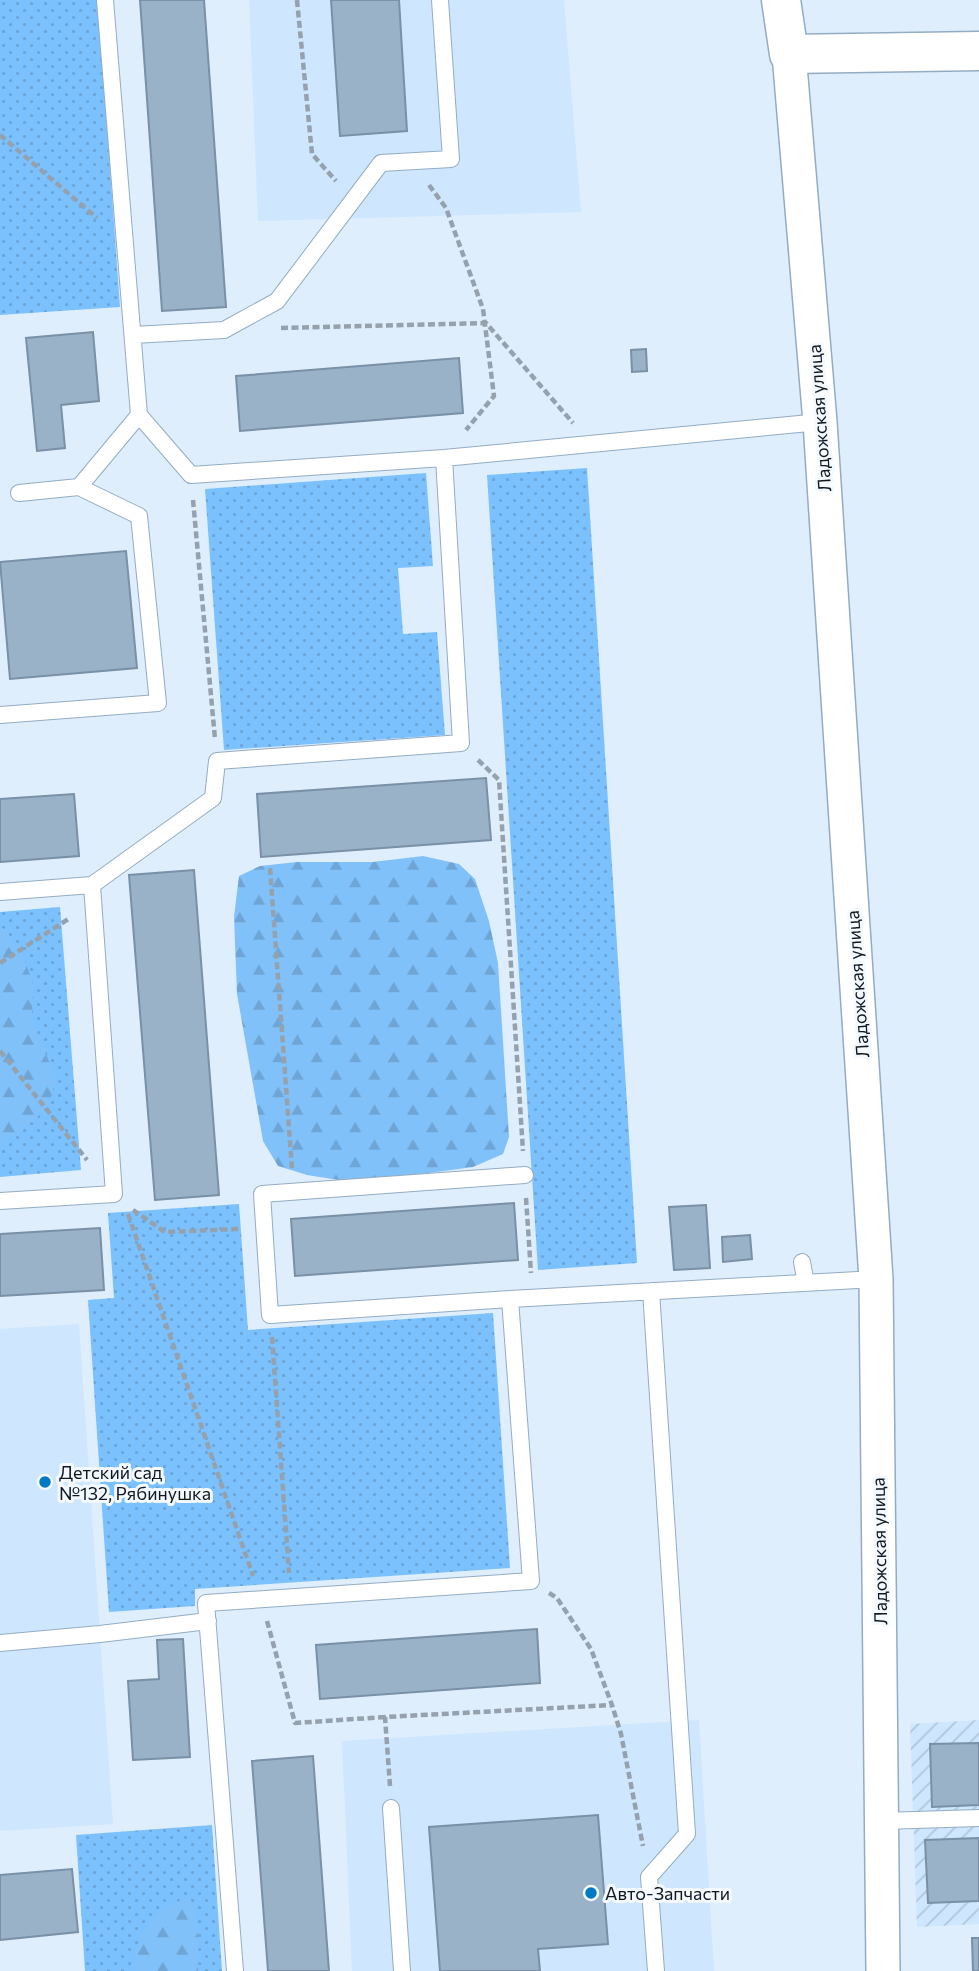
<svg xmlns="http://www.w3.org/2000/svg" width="979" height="1971" viewBox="0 0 979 1971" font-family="Commissioner,sans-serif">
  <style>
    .built { fill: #cee7fe }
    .industrial { fill: url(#industrial-furrows) }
    .grass { fill: url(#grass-dots) }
    .forest { fill: url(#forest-firs) }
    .building { fill: #9ab2c8; stroke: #7990a6; stroke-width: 2 }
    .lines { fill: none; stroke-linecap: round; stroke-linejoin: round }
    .service-casing { stroke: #94acc2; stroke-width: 18 }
    .minor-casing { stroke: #94acc2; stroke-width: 36 }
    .tertiary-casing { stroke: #94acc2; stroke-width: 41 }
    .path { stroke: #95a2ae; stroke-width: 4.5; stroke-dasharray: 7 3.5; stroke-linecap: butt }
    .service { stroke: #fff; stroke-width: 16 }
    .minor { stroke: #fff; stroke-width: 33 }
    .tertiary { stroke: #fff; stroke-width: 38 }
    .poi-dot { fill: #027ac3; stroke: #f4f9fe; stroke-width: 2.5 }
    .labels { text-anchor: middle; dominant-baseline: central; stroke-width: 6; stroke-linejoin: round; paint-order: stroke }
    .street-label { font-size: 18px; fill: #0f1820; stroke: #f4f9fe }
    .poi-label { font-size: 18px; fill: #0f1820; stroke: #f4f9fe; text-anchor: start }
  </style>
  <defs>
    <pattern id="industrial-furrows" width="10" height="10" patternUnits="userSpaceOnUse" patternTransform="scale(1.75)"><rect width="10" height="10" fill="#cee7fe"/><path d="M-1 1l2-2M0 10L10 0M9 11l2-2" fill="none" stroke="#b0c5d9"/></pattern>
    <pattern id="grass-dots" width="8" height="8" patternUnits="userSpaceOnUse" patternTransform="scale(1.75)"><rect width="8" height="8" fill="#7bc1fe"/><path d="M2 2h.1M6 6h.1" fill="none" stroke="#69a5d9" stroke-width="1.8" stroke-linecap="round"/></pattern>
    <pattern id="forest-firs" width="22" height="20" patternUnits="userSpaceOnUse" patternTransform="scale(1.75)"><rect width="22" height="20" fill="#81c1f9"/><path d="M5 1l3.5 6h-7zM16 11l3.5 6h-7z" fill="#6ea5d5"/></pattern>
  </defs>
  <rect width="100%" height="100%" fill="#deeefc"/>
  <!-- built -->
  <path class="built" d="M249 0H564L581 212 258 221Z
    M79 1324 113 1824 0 1831V1329Z
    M699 1720 714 1971H352L342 1741Z"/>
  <!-- industrial -->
  <path class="industrial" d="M979 1720V1924L917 1927 910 1724Z"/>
  <!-- grass -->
  <path class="grass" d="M0 0H98L120 307 0 315Z
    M587 468 637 1263 538 1270 487 475Z
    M426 473 433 566 398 568 403 634 437 632 445 735 224 750 205 489Z
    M60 907 81 1170 0 1177V912Z
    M239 1204 248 1330 493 1313 510 1568 195 1589V1606L109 1612 88 1300 114 1298 108 1213Z
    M212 1825 222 1971H85L76 1835Z"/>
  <!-- forest -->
  <path class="forest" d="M423 856 459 864 475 879 489 921 498 963 508 1121 509 1137 503 1154 473 1167 407 1176 339 1180 307 1175 278 1166 263 1141 237 994 234 917 239 876 260 866 297 862H373Z
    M0 928H3L23 955 33 984 32 1019 56 1079 50 1100 36 1119 0 1145Z
    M190 1898C201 1921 198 1946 198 1971H135C132 1937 155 1904 190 1898Z"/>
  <!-- building -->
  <path class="building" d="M140 0H204L226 307 162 311Z
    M331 0H399L407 131 340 136Z
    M93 332 99 401 61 405 65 448 37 451 26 338Z
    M646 349 647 371 632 372 631 350Z
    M459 358 463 413 240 431 236 376Z
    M126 551 137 668 10 679 0 562Z
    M486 778 491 840 261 857 257 794Z
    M74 794 79 856 0 862V799Z
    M194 870 219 1195 155 1200 129 875Z
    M514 1203 518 1260 295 1276 291 1219Z
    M706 1205 710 1268 674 1270 669 1207Z
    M100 1228 104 1290 0 1296V1234Z
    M750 1235 752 1259 723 1262 722 1237Z
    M537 1629 540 1683 320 1699 316 1645Z
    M183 1639 190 1757 133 1760 128 1681 159 1679 157 1640Z
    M979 1743V1805L932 1807 930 1744Z
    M313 1756 329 1971H268L252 1761Z
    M598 1815 608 1944 538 1949 540 1971H440L429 1827Z
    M979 1838V1901L928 1903 925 1840Z
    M72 1869 78 1932 0 1940V1875Z
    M972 1938H979V1971H973Z"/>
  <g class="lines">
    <defs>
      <path id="service" d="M105 0 139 415 191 475 444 458 820 422
        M133 335 224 330 277 301 381 163 451 159 440 0
        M19 493 79 487 139 415
        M0 715 158 703 139 516 79 487
        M0 892 92 885 213 798 217 761 461 743 444 458
        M525 1175 262 1194 270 1315 510 1299 876 1279
        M0 1201 114 1194 92 885
        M802 1262 806 1283
        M651 1291 687 1834 649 1877 656 1971
        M0 1643 100 1634 208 1621
        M391 1808 402 1971
        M882 1821 979 1818
        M235 1971 206 1603 531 1581 510 1299"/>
      <path id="minor" d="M789 54 820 422 876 1279 883 1971"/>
      <path id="tertiary" d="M781 0 789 54 979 51"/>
    </defs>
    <!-- service casing -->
    <use href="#service" class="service-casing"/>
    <!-- minor casing -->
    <use href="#minor" class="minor-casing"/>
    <!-- tertiary casing -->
    <use href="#tertiary" class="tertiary-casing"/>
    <!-- path -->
    <path class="path" d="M297 0 312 154 336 181
      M0 135 97 218
      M429 185 446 208 483 309 494 396 466 430
      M281 328 486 323 573 423
      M193 500 215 739
      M478 760 499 780 523 1151
      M270 868 292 1169
      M0 963 70 918
      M0 1051 87 1160
      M526 1198 531 1273
      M133 1210 165 1232 240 1229
      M128 1214 253 1576
      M272 1337 289 1573
      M549 1593 557 1598 591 1649 612 1705 621 1734 643 1846
      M267 1621 295 1723 385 1717
      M390 1786 385 1717 612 1705"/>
    <!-- service -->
    <use href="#service" class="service"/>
    <!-- minor -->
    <use href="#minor" class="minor"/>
    <!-- tertiary -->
    <use href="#tertiary" class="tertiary"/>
  </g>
  <!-- markers -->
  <g class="poi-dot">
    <circle cx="45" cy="1482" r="7"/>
    <circle cx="591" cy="1893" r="7"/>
  </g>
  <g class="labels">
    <!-- street labels -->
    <g class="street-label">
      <text transform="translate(819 418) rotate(-94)">Ладожская улица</text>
      <text transform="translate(857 984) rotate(-94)">Ладожская улица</text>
      <text transform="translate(879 1551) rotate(-91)">Ладожская улица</text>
    </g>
    <!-- poi labels -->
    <g class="poi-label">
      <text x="59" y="1472">Детский сад<tspan x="59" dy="21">№132, Рябинушка</tspan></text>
      <text x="605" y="1893">Авто-Запчасти</text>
    </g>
  </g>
</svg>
